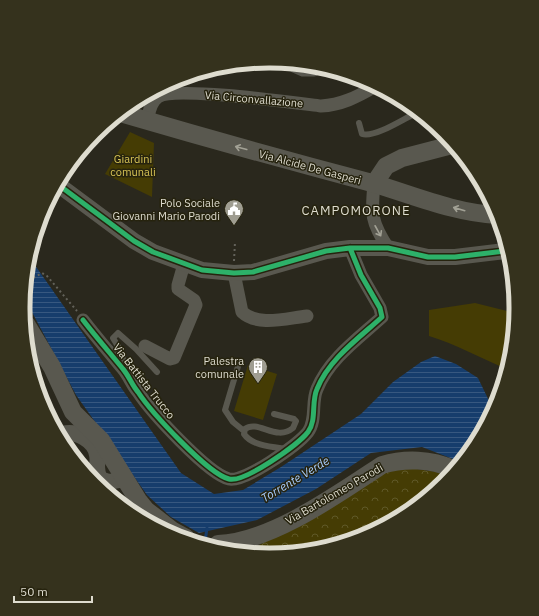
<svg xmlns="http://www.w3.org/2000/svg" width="539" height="616" viewBox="0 0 539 616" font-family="'IBM Plex Sans',sans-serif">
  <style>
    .forest { fill: url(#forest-crowns) }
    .green { fill: #453c04 }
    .water { fill: url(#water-rules) }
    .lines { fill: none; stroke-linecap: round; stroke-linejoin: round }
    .stream { stroke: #163d6c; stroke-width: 3 }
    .path { stroke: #63625a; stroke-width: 2; stroke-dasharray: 2 3; stroke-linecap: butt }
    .service { stroke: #59584f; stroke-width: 6 }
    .minor { stroke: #59584f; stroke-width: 13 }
    .tertiary { stroke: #59584f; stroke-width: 16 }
    .secondary { stroke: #59584f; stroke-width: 18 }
    .cycleway-casing { stroke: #26230e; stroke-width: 8 }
    .cycleway { stroke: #2db169; stroke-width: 5 }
    .oneway { stroke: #a2a195 }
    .labels { text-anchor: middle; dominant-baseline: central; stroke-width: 3; stroke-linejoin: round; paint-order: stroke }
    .street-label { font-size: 11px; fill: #dedccf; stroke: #26230e }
    .park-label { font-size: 11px; fill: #d9c556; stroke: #26230e }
    .poi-label { font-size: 11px; fill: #dedccf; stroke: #26230e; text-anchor: end }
    .water-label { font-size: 12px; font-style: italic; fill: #a7ccfd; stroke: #26230e }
    .quarter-label { font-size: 13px; letter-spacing: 1px; fill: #dedccf; stroke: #26230e }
    .rim { fill: none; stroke: #dedccf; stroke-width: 5 }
  </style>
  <defs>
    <pattern id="forest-crowns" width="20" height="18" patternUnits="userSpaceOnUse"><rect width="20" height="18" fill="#453c04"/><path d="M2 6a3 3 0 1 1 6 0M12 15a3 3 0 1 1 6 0" fill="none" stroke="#5f5828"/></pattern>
    <pattern id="water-rules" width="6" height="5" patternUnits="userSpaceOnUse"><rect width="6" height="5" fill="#163d6c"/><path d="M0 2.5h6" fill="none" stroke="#375880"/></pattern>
  </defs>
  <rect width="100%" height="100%" fill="#2a281d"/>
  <!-- forest -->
  <path class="forest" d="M388 468H410L443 473 448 476 444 482 364 536 269 554 246 550 254 548 313 515Z"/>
  <!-- green -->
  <path class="green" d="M130 132 154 143 152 197 105 174Z
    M475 303 515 313 504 368C479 357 455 344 429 336V310Z
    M248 365 277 374 263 420 234 411Z"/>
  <!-- water -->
  <path class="water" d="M32 261 181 473 214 494 243 490 281 467 361 414 393 382 421 362 435 356 456 364 478 378 493 409 458 461 422 447 371 453 316 489 257 520 199 533 171 517 147 495 76 395 25 299Z"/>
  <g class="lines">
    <!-- stream -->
    <path class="stream" d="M205 542 207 528"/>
    <!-- path -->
    <path class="path" d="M234 261 235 242
      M29 280 42 273 47 276 77 311"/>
    <!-- service -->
    <path class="service" d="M359 123 362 134C374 138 402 120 414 114
      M239 363 225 410 233 422 244 431
      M124 365 122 353 113 338 118 333 136 349 157 372
      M274 414 294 419 296 421 293 428C276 442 258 419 245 429L244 434C252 446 273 447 287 449"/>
    <!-- minor -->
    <path class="minor" d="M294 66 303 70H314
      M147 121C149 113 150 102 158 97 174 86 296 103 321 106 341 105 357 97 374 87
      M374 184C371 214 371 222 388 248
      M234 273 242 312C258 327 287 318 307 316
      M83 320C96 337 110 353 123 369 129 376 132 385 138 392 151 412 208 474 229 479 244 483 298 445 308 432 317 420 311 402 317 389 329 359 359 338 382 317L380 308 361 275 350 248
      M145 346 170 359 174 358 196 305 194 300 178 289V285L184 264"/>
    <!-- tertiary -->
    <path class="tertiary" d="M60 186 134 241 153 252 202 270 234 273 253 272 326 251 350 248H388L428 257H455L505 251
      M63 434C76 430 95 441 97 455 99 465 94 467 100 479L109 482 125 479"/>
    <!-- secondary -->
    <path class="secondary" d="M124 114C206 138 289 161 372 183 413 195 454 213 497 215
      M374 184 386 166 402 158 452 145
      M26 324 52 367 73 412 101 440 138 500 146 510 173 531 186 538
      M218 544C271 542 338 494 382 465 405 458 431 459 453 469"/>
    <defs>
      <path id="cycleway" d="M60 186 134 241 153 252 202 270 234 273 253 272 326 251 350 248H388L428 257H455L505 251
        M83 320C96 337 110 353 123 369 129 376 132 385 138 392 151 412 208 474 229 479 244 483 298 445 308 432 317 420 311 402 317 389 329 359 359 338 382 317L380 308 361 275 350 248"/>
    </defs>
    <!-- cycleway casing -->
    <use href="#cycleway" class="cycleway-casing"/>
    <!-- cycleway -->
    <use href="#cycleway" class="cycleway"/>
  </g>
  <!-- one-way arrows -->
  <defs><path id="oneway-shaft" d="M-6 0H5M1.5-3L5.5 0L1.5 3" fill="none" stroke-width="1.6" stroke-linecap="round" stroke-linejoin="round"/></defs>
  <g class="oneway">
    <use href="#oneway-shaft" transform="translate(241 148) rotate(-165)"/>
    <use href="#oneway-shaft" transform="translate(459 209) rotate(-164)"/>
    <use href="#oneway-shaft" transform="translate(378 231) rotate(61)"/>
  </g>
  <!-- icons -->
  <defs>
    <symbol id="civic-pin" viewBox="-11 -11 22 30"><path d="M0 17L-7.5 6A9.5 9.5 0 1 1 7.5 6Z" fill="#9f9d91" stroke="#26230e"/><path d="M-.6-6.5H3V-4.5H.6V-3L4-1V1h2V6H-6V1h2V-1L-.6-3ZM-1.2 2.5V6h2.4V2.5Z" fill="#fff"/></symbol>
    <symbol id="building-pin" viewBox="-11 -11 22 30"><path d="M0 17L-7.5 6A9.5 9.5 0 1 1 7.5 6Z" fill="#9f9d91" stroke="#26230e"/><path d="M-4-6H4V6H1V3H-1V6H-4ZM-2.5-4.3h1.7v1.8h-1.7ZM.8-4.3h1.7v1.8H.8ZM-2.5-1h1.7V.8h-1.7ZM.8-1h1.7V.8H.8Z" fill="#fff"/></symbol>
  </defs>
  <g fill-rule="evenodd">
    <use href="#civic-pin" x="223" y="198" width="22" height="30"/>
    <use href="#building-pin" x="247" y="356" width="22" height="30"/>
  </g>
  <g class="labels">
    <!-- street labels -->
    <g class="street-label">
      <text transform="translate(254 99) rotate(5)">Via Circonvallazione</text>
      <text transform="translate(310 167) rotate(15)">Via Alcide De Gasperi</text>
      <text transform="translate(144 381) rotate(52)">Via Battista Trucco</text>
      <text transform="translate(334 494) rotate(-30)">Via Bartolomeo Parodi</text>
    </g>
    <!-- park labels -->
    <g class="park-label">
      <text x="133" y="159">Giardini<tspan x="133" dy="13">comunali</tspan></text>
    </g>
    <!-- poi labels -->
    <g class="poi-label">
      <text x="220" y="203">Polo Sociale<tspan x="220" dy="13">Giovanni Mario Parodi</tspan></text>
      <text x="244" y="361">Palestra<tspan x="244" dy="13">comunale</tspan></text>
    </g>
    <!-- water labels -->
    <g class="water-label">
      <text transform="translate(295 479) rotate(-31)">Torrente Verde</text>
    </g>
    <!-- quarter labels -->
    <g class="quarter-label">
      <text x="356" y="210">CAMPOMORONE</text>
    </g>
  </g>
  <!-- crop -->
  <path d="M0 0H539V616H0ZM269 68H270A239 239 0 0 1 509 307V309A239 239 0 0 1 270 548H269A239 239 0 0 1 30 309V307A239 239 0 0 1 269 68Z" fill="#35321d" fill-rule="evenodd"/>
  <path class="rim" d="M269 68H270A239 239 0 0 1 509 307V309A239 239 0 0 1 270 548H269A239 239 0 0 1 30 309V307A239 239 0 0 1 269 68Z"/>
  <!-- scale -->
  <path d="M14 596v6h78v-6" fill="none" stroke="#dedccf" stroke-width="2"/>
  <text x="20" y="596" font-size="12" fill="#dedccf" stroke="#26230e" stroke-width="3" paint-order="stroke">50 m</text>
</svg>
